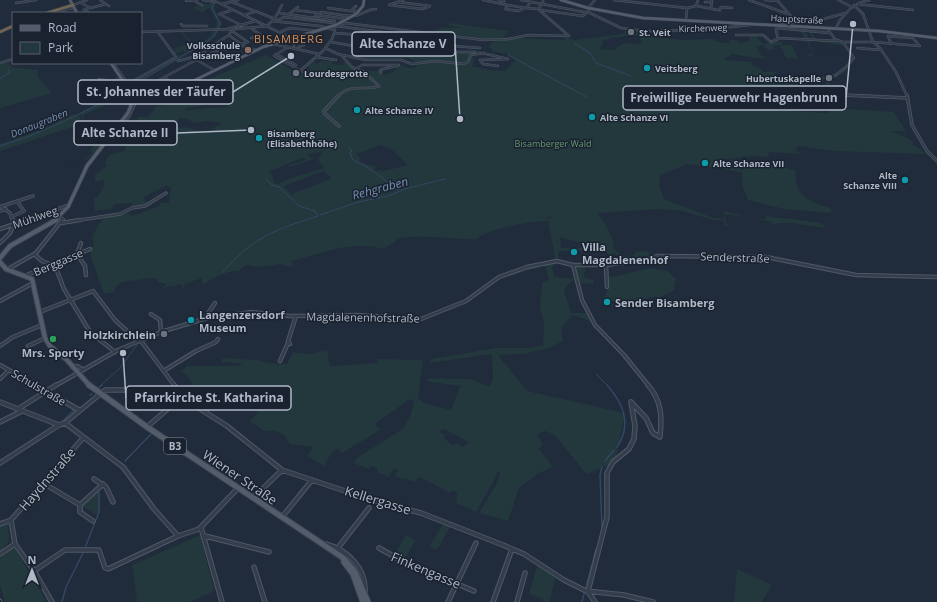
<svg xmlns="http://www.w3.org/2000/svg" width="937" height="602" viewBox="0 0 937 602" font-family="'Open Sans',sans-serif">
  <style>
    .green { fill: #22383c; fill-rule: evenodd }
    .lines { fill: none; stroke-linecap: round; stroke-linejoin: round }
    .stream-far1 { stroke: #334663; stroke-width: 1 }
    .stream { stroke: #334663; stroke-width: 1.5 }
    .minor-far3-casing { stroke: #4f5866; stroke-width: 2.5 }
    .minor-far2-casing { stroke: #4f5866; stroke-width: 3.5 }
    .minor-far1-casing { stroke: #4f5866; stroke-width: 4.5 }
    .minor-casing { stroke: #4f5866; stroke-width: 5.5 }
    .major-far3-casing { stroke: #3d4654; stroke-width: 3.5 }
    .major-far2-casing { stroke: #3d4654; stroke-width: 4.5 }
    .major-far1-casing { stroke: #3d4654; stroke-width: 6 }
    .major-casing { stroke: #3d4654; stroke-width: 7 }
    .highway-casing { stroke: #3f4856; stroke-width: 3.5 }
    .minor-far3 { stroke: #343d4b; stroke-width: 1.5 }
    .minor-far2 { stroke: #343d4b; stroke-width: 2 }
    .minor-far1 { stroke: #343d4b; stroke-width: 2.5 }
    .minor { stroke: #343d4b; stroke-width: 3.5 }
    .major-far3 { stroke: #525c6b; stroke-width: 2.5 }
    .major-far2 { stroke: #525c6b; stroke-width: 3 }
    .major-far1 { stroke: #525c6b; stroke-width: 4 }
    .major { stroke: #525c6b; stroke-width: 5 }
    .highway { stroke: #716551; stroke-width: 2.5 }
    .rail-casing { stroke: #566172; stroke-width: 3 }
    .rail { stroke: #1a222f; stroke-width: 1.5; stroke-dasharray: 4; stroke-linecap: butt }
    .worship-dot { fill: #6b7280; stroke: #1a222f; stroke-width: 1.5 }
    .education-dot { fill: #8d6e63; stroke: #1a222f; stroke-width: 1.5 }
    .culture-dot { fill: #0f9aa8; stroke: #1a222f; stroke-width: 1.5 }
    .leisure-dot { fill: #2e9e5b; stroke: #1a222f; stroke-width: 1.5 }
    .labels { text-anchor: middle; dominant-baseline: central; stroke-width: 3; stroke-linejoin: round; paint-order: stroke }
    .far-street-label { font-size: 9px; fill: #afb8c7; stroke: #1a222f }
    .far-poi-label { font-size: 9px; font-weight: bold; fill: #afb8c7; stroke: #1a222f; text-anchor: start }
    .far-park-label { font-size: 9px; fill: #659971; stroke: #1a222f }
    .far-water-label { font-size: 10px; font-style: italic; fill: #758eb1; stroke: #1a222f }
    .shield { fill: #1a222f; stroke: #828b99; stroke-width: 1 }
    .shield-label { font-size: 10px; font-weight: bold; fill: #afb8c7 }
    .far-quarter-label { font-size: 11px; letter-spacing: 1px; fill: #d99158; stroke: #1a222f }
    .street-label { font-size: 11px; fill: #afb8c7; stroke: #1a222f }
    .poi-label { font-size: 11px; font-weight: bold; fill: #afb8c7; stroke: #1a222f; text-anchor: start }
    .water-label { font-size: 12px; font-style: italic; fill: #758eb1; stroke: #1a222f }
    .near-street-label { font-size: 13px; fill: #afb8c7; stroke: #1a222f }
    .leader { fill: none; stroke: #afb8c7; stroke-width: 1.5 }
    .callout-dot { fill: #afb8c7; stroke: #1a222f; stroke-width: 1.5 }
    .callout { fill: #1a222f; stroke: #afb8c7; stroke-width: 1.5 }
    .callout-label { font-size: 12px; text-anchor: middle; font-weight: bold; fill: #afb8c7 }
  </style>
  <rect width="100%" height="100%" fill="#202b3b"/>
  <!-- green -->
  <path class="green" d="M212 1 216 2 214 8 222 24 215 37 132 87 130 84 189 50 186 49 187 51H185L183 50 184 51 182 52 180 50 181 52 179 53 177 51 178 53 174 54 172 52 176 51 175 48 183 46 170 49 191 43 179 31H182L196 46 211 36 212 32 215 31 217 21 209 7 202 13 193 7 206 3 209 5Z
    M450 23 509 31 503 37H516L519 35 517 38 563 40H565L564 37 575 40 622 34 624 33V31H642L644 36 682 40 713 39 718 42 728 43 730 40H735L740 43 750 41 748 37 755 36 763 44 775 41 782 42V45H792L798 58 808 56 809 53 814 54C809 49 806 38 800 31H804L810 39H813L809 32H812L816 39 843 43 844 46 809 40 810 47 848 52 811 47 814 55C804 58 796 59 784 58H786L780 45H773L775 49H770V51L762 45 756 47 763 57 773 58H757L731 54 729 57 724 58 726 60 751 62 754 67H758L763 72H778L774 74 781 77H774L777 80 798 83 801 86 818 90V94L821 96 825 95 826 80 804 76C822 76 835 80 848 66L850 67 844 73 830 81V84L826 85 827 94 831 99 795 92 790 89 788 90 791 92 762 91 743 93 748 105 783 106 769 97H772L767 93 775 92 786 100 783 101 789 106H800C796 103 793 99 786 97L788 96 782 92 799 100 805 99 798 101 805 106 786 107 792 111 828 113 833 108 894 112 906 131H892C902 138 904 133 914 143L912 144 927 154 833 151 799 146 795 150 801 154 769 152 768 157 756 156 714 160 715 162 734 159 739 161 742 173 720 168 718 163H716L718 165 716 168 687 164 660 176 659 185 664 199 711 217 724 219 725 211 746 217 726 214 725 220 729 227 725 226 723 220H713L683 211 660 209 598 213C604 223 615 237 614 249L624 256 634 255 635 252 646 251 655 256 627 261 613 253 610 258 606 251H558V263L552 266 554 277 574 279 564 290 571 313H587L592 322 573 315 561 328 563 341 549 348 524 354 498 355 527 391 625 413 615 463 586 474 555 435 545 431 537 435 543 444 539 449 553 467 539 473 519 488 508 521 479 513 497 483 500 473 498 471 494 481 476 512 456 503 457 493 453 490 450 493 419 477 414 482 403 478 402 479 395 476 398 470 394 468 389 477 377 472V468L371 466 369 469 353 463 357 458 404 428 411 414 414 401 410 399 375 424 380 430 342 453 337 448 332 452 324 466 307 456 313 447 290 444 284 435 275 431H264L249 421 258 413 245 405 248 401 240 398 232 405 226 404 233 398 228 395 219 402 212 398H200L189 378 181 371 187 366H239L242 363 221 362 223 358 258 360 269 363 287 364 293 352 307 354 327 350 330 366 378 363 377 359 423 360 418 398 424 403 451 410 460 386 425 381 429 378 470 379 489 386 493 381 492 354 430 363 431 359 496 348H528L543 345 544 323 540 307 542 283 551 278 548 279 546 266H543L507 277 510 273 555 258 548 219 553 216 547 218 548 221C534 221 484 229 477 239 451 240 420 233 397 239L395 242 383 249C352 239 322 254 291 261L293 265 290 267 280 264 259 267 247 265 242 267 239 271C224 271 214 278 202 285V278L185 284 183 291V286L178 284 171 288 172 285 163 289 166 284 157 282 158 279 153 278 122 282 115 288 114 292 104 294 91 257V248L94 246 92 236 101 221 105 217 128 213 132 216 157 207 160 205V203L169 202 171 188 166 186 145 196 144 198 148 204 132 208V203L115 204 111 209 95 211 94 199 99 195 105 184 103 180 95 182V175L107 166 104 164 109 155 124 151 126 148 123 146 132 132 138 117C146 117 146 118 151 114L149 112 152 113 155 106 164 105 163 104 192 86 266 55 294 71H302L299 72 302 74 304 73 301 70 310 69 307 66 310 64 307 63 312 61 317 64 321 61H333L332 64 342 65 345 61C355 71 364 71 379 71L381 75 388 74 396 70 395 66 400 65C407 67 412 71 419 64L408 58H365L351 55 354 53 372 54 370 56 401 55 409 57 417 54 394 50 395 49 433 53 426 52H433L431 51 405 48V46L372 41 410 44 358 36 454 49 455 51H481V53L471 55V57L474 58 473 65 472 66 490 70 505 71 515 60 508 54 491 51 492 49 488 47 494 41 514 44 434 31 445 26 443 28H463L447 25ZM635 35 639 37 642 44C629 44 624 40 614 50L599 49 603 44 602 41 611 38ZM214 100 231 101 228 107 185 110 187 108 202 106 200 101ZM178 118 187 119 195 123 207 121 221 123C194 145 200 123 180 128L174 127 175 123 179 122ZM381 145 391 149 408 165 384 171 379 170 376 171 373 170 378 167 360 162 361 160 357 154ZM323 151 318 160 324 168 291 178 277 184 274 183 272 174 268 172 304 157 305 160 286 166 289 167 314 159 307 155ZM323 171 331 177 330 179 291 194 284 186ZM560 237 566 239 603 248H561ZM444 429 469 442 463 447 457 443 452 445 444 438 445 435 439 431Z
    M8 63 12 67 38 70V77L52 93 0 108V64Z
    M127 88 128 90 115 101 84 115V118L82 122V116L78 114Z
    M73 114 80 116V121L75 126 0 151V144L40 130Z
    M83 122 81 125H102L111 130V135L89 158 66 166 83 160 93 152 90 151 102 135 101 131 98 130 76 129Z
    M742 163 780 166 795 170C796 176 796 183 798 189 803 199 821 206 831 208L832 213 784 209 748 200 742 185Z
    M766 216 822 223 825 228C808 226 784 220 773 225L772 222 751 218 750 220 748 218 765 219Z
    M575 266H585L586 271 583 273 585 278 593 280V284L578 283Z
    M651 268 667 271 676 279 674 286 675 290 660 297H650L635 303 632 300 625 302 626 305 623 306 598 303 599 302 622 305 621 302 603 299 609 287V276L612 277Z
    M98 491C101 498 100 505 99 513L94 515 92 511 82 507Z
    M8 523 9 542 0 551V526Z
    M443 524 450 527 437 550 429 547Z
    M200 535 214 589 212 592 190 602H137L132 565Z
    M406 535 416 540 404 560 394 555Z
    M11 549H15L47 602H5L0 585V558Z
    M537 566 555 578 550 602H543V599L529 594Z
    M737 569 772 585 762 602H734Z"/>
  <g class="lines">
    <!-- stream-far1 -->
    <path class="stream-far1" d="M574 43 590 53 596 63 631 76
      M508 55 587 97
      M0 79 10 72 8 69
      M0 146C74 124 140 80 207 42L215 35 220 24 212 8 216 0
      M349 148 352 151 350 153 353 160 367 167 399 190
      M320 215 358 202 388 196 405 189 445 179
      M797 264 829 271
      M223 272C251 238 277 229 318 216L315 211 299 206 279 187 272 185 266 179
      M889 275H896
      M596 374 608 386
      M100 386 119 369 137 345"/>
    <!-- stream -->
    <path class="stream" d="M607 385C623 403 632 425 617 447
      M98 388 102 385
      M90 395 92 394
      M62 422 74 410
      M125 461 151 434
      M605 461 614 450
      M602 467 600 475 602 528
      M85 548 99 512V492
      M586 588 596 549
      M62 602 66 587 84 551
      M582 602 584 594"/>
    <defs>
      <path id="minor-far3" d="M100 0 109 6
        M197 0 196 2 202 5
        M203 0 217 2 293 39
        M483 0 508 5
        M499 0 504 1 502 4
        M521 0 589 13
        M543 0V3L538 9 569 36
        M614 0 687 8 696 6 698 0
        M749 0 788 14
        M765 0 778 1
        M777 0 796 22
        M838 0 852 7
        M186 1 197 0
        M80 2 90 8 106 4
        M232 2 275 19
        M398 2 430 6 423 9 389 5 403 0
        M705 2H712
        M16 3 36 0
        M859 3 869 0
        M222 4 238 0
        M857 4 913 10
        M73 5 87 0
        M508 5 525 8 519 11 505 9Z
        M854 5 863 14 873 42 880 48 896 72 907 96
        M697 6 718 10H720L721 7 732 8
        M89 8 84 10 89 13
        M328 8 358 12
        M526 8 538 9
        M526 8 531 2
        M587 8 590 13 621 28 646 31 701 30 750 25
        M588 8 595 0
        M711 8 712 0
        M295 10 318 13
        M540 10 583 16 586 13
        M62 11 69 8 73 9
        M351 11 356 6
        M279 13 335 21 333 23
        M219 14 247 28
        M220 14 232 10
        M289 14 298 7
        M245 15 254 12
        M317 15 346 19
        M283 17 334 23
        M313 18 321 12C333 13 346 18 358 15 365 13 368 9 376 9
        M272 21 320 26 335 30 332 39 323 51 301 70
        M275 21 285 17
        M686 21 687 8
        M181 24 183 26H207
        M267 26 275 18 282 5
        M336 26 446 40
        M332 28 345 23 484 40 509 39 528 35 569 36
        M777 28 830 33
        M827 28 835 39 842 42H873L920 46 909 34
        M836 28 840 20 852 7H855
        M227 29 255 21
        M232 31 248 42 241 44
        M141 32 236 29 268 26
        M280 32 290 28 318 31
        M335 33 386 37
        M229 35 243 46 256 50
        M736 35H763L771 42 778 39 776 30 778 25 823 19 846 13
        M444 37 456 52H475
        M251 38 261 35 252 29
        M778 38 837 41
        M288 40 294 43V46
        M331 42 412 56
        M217 43 225 49
        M274 44 319 54
        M356 44 382 39 395 34
        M891 44 888 36 911 38
        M452 46 480 48
        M288 47 274 56 303 72
        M298 47 304 45
        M325 48 338 54 366 60H401L412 64 434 61 464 64 468 62 471 55 484 53
        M857 48 881 50
        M203 52 215 59
        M211 53 242 45
        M482 53 508 59 480 60 483 64 498 66
        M276 54 296 65
        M316 57 336 60
        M195 59 214 70
        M178 61 197 56 229 35 231 31
        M0 63 13 59
        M113 63 128 84
        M355 69 362 65H399L380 70 381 73
        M836 75 825 78 828 79C839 74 847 67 854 58L843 42
        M164 77 178 87
        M99 79 111 81 122 79
        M126 85 176 57 157 31
        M131 88 137 96
        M145 89 156 95
        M135 93 196 60
        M827 94 829 96
        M828 94 863 96
        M338 96C353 82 364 92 379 86L364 72 352 67 342 56
        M739 96 742 93 788 92 797 96"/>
      <path id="minor-far2" d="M137 95 138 101
        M339 95 324 111 325 114 339 126
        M740 95 735 99 738 103 749 106 832 107 833 101 828 95
        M794 95 820 106
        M843 95 908 98
        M907 95 912 125 927 151 937 161
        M814 97 833 103
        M110 139 129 116 134 105
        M0 206 10 213 13 221
        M2 206 33 196
        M0 211 6 209
        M11 217 24 211 17 201
        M59 217 63 219 62 221
        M23 221 69 205
        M74 221 120 214 132 208 145 206 166 193"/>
      <path id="minor-far1" d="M61 223 80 220
        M0 229 26 220
        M0 243 10 233 14 224 13 220
        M81 243 77 254 85 266 86 275
        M34 254 42 261 52 265 57 271 64 289 90 332 115 352
        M573 265 582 300 595 325 624 355 649 386
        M606 265 607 287
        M8 269 36 253 62 220
        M27 275 90 249
        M0 301 33 283
        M40 312 93 291 115 320 138 341
        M151 314 160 320 161 332
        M205 318 215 303
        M141 341 175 386
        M290 344 288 341 296 316
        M0 346 13 337 42 325
        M28 346 45 338
        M280 361 288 343
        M0 365 37 386
        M72 367 77 366 82 369
        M165 370 196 351 216 342 218 339
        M0 379 9 370
        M55 386 118 350 161 332 207 318 252 312 290 316 357 315 421 319 466 301 499 277 527 267 557 261 573 265H606L646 260 657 256 766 257 856 275 937 277"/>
      <path id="minor" d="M35 385 79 410
        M174 385 186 400 227 426 282 470 375 501 421 513 503 545 524 554 564 580 586 591 624 595 653 602
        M0 402 59 425
        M631 402 646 418 653 433 660 437C662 417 662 401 648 385
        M18 409 56 385
        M0 422 22 411
        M65 423 123 467 154 509 178 536
        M65 423 105 390H146L173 400 184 398
        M147 427 178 400
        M0 463 59 425 65 423
        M94 479 106 487 113 502
        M43 483 80 505
        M253 498 282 470
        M80 505 103 484
        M80 505V512L93 521
        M282 517 312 480
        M11 520 83 438
        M11 520 15 544 34 571 52 602
        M0 524 11 520
        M201 528 222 602
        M205 536 269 552
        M326 544C348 550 367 569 365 593
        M379 548 402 561 474 591
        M337 549 369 508
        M0 554 15 544
        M254 567 265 602
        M34 571 65 550H99L105 568 108 569 178 536 199 529 238 488
        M588 591 607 517V473L613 462 629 449 634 439 635 426 631 402
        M588 592 595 602
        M448 602 476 543
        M493 602 512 549
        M517 602 525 573"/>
      <path id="major-far3" d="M70 0 77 13
        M561 0 588 8 643 18 879 31 937 38
        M111 63 123 81 130 96
        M152 96 191 82 263 47 336 25 356 14 363 6 364 0"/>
      <path id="major-far2" d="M132 103 155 95
        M54 221 68 207 87 166 128 113 131 106 130 95"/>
      <path id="major-far1" d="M0 258 10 246 56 220
        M0 262 6 269 32 279 45 338 50 346 67 360 90 386"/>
      <path id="major" d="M89 385 147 427 342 557 355 572 368 602
        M344 562 353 574 363 602"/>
      <path id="highway" d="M47 13 73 5
        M0 32 13 26"/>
    </defs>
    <!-- minor-far3 casing -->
    <use href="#minor-far3" class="minor-far3-casing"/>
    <!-- minor-far2 casing -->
    <use href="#minor-far2" class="minor-far2-casing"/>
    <!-- minor-far1 casing -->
    <use href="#minor-far1" class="minor-far1-casing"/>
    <!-- minor casing -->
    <use href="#minor" class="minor-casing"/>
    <!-- major-far3 casing -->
    <use href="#major-far3" class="major-far3-casing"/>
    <!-- major-far2 casing -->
    <use href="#major-far2" class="major-far2-casing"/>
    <!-- major-far1 casing -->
    <use href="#major-far1" class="major-far1-casing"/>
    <!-- major casing -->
    <use href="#major" class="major-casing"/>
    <!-- highway casing -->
    <use href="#highway" class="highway-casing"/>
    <!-- minor-far3 -->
    <use href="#minor-far3" class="minor-far3"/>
    <!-- minor-far2 -->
    <use href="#minor-far2" class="minor-far2"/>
    <!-- minor-far1 -->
    <use href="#minor-far1" class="minor-far1"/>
    <!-- minor -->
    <use href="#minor" class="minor"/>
    <!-- major-far3 -->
    <use href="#major-far3" class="major-far3"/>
    <!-- major-far2 -->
    <use href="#major-far2" class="major-far2"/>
    <!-- major-far1 -->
    <use href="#major-far1" class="major-far1"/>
    <!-- major -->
    <use href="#major" class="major"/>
    <!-- highway -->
    <use href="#highway" class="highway"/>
    <defs>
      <path id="rail" d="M0 600 1 602"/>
    </defs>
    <!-- rail casing -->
    <use href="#rail" class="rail-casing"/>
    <!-- rail -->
    <use href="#rail" class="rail"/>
  </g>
  <!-- markers -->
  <g class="worship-dot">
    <circle cx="631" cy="32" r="4"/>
    <circle cx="296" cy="73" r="4"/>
    <circle cx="829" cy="78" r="4"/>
    <circle cx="164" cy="334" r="4"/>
  </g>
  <circle class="education-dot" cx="248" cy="50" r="4"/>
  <g class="culture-dot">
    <circle cx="647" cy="68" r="4"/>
    <circle cx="357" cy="110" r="4"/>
    <circle cx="592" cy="117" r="4"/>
    <circle cx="259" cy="138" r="4"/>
    <circle cx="705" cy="163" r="4"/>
    <circle cx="905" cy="180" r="4"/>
    <circle cx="574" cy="252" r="4"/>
    <circle cx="607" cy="302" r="4"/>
    <circle cx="191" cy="320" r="4"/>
  </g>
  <circle class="leisure-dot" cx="53" cy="339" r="4"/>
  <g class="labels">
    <!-- far-street labels -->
    <g class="far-street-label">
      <text transform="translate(797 19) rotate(3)">Hauptstraße</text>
      <text transform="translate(703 28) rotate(-2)">Kirchenweg</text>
    </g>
    <!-- far-poi labels -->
    <g class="far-poi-label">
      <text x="639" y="32">St. Veit</text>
      <text x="240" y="45" text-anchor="end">Volksschule<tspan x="240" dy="10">Bisamberg</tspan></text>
      <text x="655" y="68">Veitsberg</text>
      <text x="304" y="73">Lourdesgrotte</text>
      <text x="821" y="78" text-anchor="end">Hubertuskapelle</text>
      <text x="365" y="110">Alte Schanze IV</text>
      <text x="600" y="117">Alte Schanze VI</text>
      <text x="267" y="133">Bisamberg<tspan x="267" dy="10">(Elisabethhöhe)</tspan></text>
      <text x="713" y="163">Alte Schanze VII</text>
      <text x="897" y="175" text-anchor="end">Alte<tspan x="897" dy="10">Schanze VIII</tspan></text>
    </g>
    <!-- far-park labels -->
    <g class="far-park-label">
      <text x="553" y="143">Bisamberger Wald</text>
    </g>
    <!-- far-water labels -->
    <g class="far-water-label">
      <text transform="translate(39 123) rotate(-22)">Donaugraben</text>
    </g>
    <!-- shield labels -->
    <rect class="shield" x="164" y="438" width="22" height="16" rx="3"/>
    <g class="shield-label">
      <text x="175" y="446">B3</text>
    </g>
    <!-- far-quarter labels -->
    <g class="far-quarter-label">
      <text x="289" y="38">BISAMBERG</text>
    </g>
    <!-- street labels -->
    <g class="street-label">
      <text transform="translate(35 217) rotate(-19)">Mühlweg</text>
      <text transform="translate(735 257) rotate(2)">Senderstraße</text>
      <text transform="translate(58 262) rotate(-23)">Berggasse</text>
      <text transform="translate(363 317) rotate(1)">Magdalenenhofstraße</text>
      <text transform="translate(39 387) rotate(30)">Schulstraße</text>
    </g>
    <!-- poi labels -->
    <g class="poi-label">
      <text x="582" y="246">Villa<tspan x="582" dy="13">Magdalenenhof</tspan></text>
      <text x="615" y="302">Sender Bisamberg</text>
      <text x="199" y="314">Langenzersdorf<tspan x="199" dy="13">Museum</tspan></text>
      <text x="156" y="334" text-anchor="end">Holzkirchlein</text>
      <text x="53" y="352" text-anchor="middle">Mrs. Sporty</text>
    </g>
    <!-- water labels -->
    <g class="water-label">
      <text transform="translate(380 188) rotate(-15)">Rehgraben</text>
    </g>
    <!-- near-street labels -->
    <g class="near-street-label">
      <text transform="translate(240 477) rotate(34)">Wiener Straße</text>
      <text transform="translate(47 479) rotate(-49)">Haydnstraße</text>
      <text transform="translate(378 500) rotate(17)">Kellergasse</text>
      <text transform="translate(426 570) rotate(23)">Finkengasse</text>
    </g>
  </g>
  <!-- callouts -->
  <path class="leader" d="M460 119L455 44M291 56L233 92M853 24L846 98M251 130L177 133M123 353L126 398"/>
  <g class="callout-dot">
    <circle cx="460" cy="119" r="4"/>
    <circle cx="291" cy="56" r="4"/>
    <circle cx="853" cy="24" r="4"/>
    <circle cx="251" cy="130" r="4"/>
    <circle cx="123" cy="353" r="4"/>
  </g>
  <g class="callout">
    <rect x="352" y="32" width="103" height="24" rx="4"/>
    <rect x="78" y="80" width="155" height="24" rx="4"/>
    <rect x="623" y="86" width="223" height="24" rx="4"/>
    <rect x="74" y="121" width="103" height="24" rx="4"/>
    <rect x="126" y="386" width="165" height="24" rx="4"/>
  </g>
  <g class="callout-label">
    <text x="403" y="48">Alte Schanze V</text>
    <text x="156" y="96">St. Johannes der Täufer</text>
    <text x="734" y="102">Freiwillige Feuerwehr Hagenbrunn</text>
    <text x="125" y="137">Alte Schanze II</text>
    <text x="209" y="402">Pfarrkirche St. Katharina</text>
  </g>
  <!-- legend -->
  <rect x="12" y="12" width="130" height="52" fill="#1a222f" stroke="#565e6c"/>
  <rect x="20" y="25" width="20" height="6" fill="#525c6b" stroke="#565e6c"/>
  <text x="48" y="32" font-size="12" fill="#afb8c7">Road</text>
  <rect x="20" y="42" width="20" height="12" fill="#22383c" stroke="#565e6c"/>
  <text x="48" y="52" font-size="12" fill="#afb8c7">Park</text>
  <!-- north arrow -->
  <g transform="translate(32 570)" stroke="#1a222f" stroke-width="3" paint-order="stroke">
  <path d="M0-3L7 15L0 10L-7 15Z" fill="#afb8c7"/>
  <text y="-6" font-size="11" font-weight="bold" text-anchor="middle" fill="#afb8c7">N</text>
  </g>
</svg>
